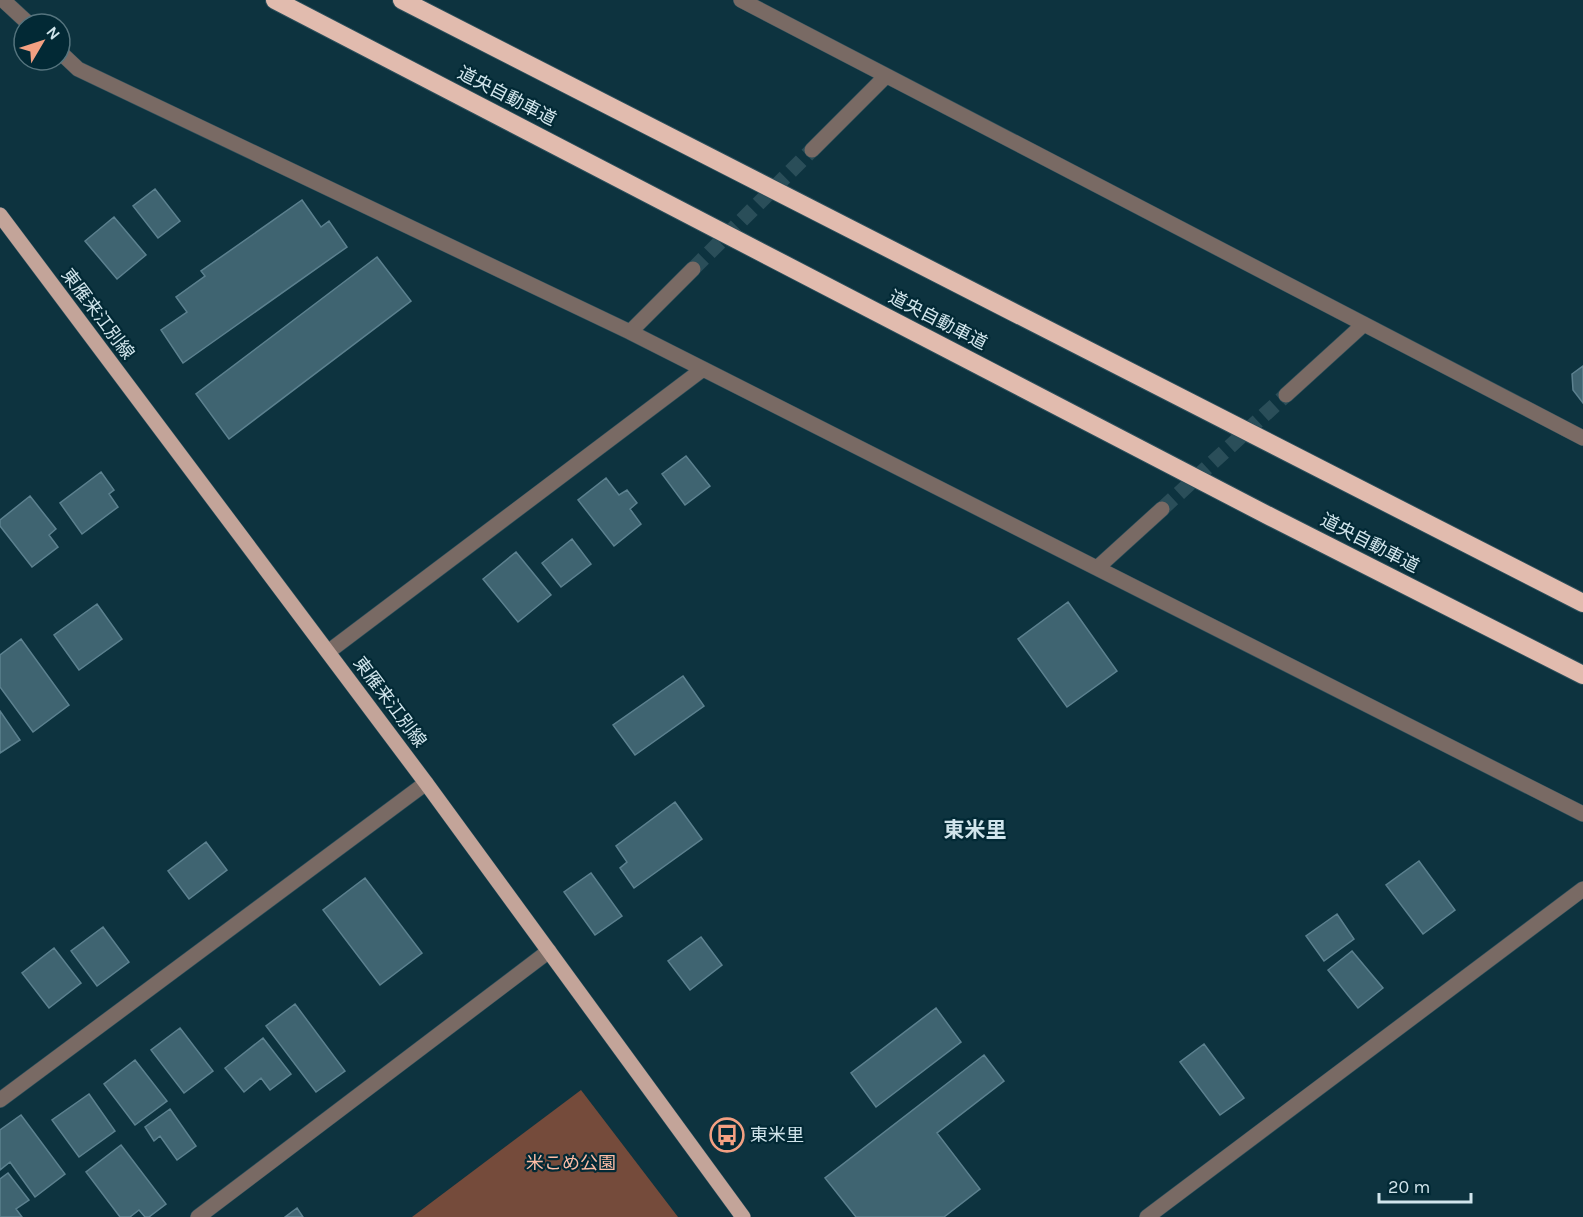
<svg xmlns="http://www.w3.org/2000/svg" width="1583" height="1217" viewBox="0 0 1583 1217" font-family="Karla,'Noto Sans JP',sans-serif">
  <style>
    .green { fill: #754b3b }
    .building { fill: #3f6471; stroke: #5c818f; stroke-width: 1.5 }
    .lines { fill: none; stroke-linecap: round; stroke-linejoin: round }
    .minor-tunnel { stroke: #2a4e59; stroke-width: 15; stroke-dasharray: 15 8; stroke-linecap: butt }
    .minor-casing { stroke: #2c4f5b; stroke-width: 16 }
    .major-casing { stroke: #2c4f5b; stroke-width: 16 }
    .highway-casing { stroke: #2c4f5b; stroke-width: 20 }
    .minor { stroke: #796a64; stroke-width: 15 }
    .major { stroke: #c3a499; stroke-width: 15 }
    .highway { stroke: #e1bbae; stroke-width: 18 }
    .labels { text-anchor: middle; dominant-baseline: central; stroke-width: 4.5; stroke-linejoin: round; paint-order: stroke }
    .street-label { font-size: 18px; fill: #d1e5ec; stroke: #022935 }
    .poi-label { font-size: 18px; fill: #d1e5ec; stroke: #022935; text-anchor: start }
    .park-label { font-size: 18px; fill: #fbbca5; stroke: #022935 }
    .quarter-label { font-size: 21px; font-weight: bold; fill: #d1e5ec; stroke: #022935 }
  </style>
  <rect width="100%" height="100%" fill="#0d333f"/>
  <!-- green -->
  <path class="green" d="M581 1090 678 1217H412Z"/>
  <!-- building -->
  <path class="building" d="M155 189 180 221 158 238 133 206Z
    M302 200 321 227 329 221 347 247 183 363 161 330 187 312 176 297 205 276 201 271Z
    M114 217 146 255 117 279 85 241Z
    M377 257 411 301 229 439 196 394Z
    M1583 366V403L1573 390 1572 374Z
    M686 456 710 486 685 505 662 474Z
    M101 472 114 490 109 494 118 507 82 534 60 503Z
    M606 478 619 495 627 490 637 503 630 509 641 524 614 546 578 500Z
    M30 496 56 529 49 535 58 547 32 567 0 526V520Z
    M572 539 591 564 561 587 542 563Z
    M516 552 551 595 518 622 483 579Z
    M1068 602 1117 671 1067 707 1018 639Z
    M97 604 122 639 79 670 54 635Z
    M21 639 69 705 33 732 0 687V655Z
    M683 676 704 706 635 755 613 725Z
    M0 711 20 740 0 753Z
    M675 802 702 839 634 888 620 868 627 862 616 846Z
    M206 842 227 870 189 899 168 871Z
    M1419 861 1455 910 1423 934 1386 885Z
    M591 873 622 916 595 935 564 892Z
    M365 878 422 953 380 985 323 910Z
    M1337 914 1354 939 1324 961 1306 936Z
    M103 927 129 962 97 986 71 951Z
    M701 937 722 965 690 990 668 961Z
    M54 948 81 983 49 1008 22 973Z
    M1352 951 1383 988 1358 1008 1328 970Z
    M295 1004 345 1071 316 1092 266 1026Z
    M936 1008 961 1042 876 1107 851 1073Z
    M180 1028 213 1071 184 1093 151 1050Z
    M263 1038 291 1074 270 1090 261 1078 244 1092 225 1068Z
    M1204 1044 1244 1098 1220 1115 1180 1062Z
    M984 1055 1004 1081 937 1133 980 1189 944 1217H856L825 1178Z
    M135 1060 167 1101 135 1125 104 1084Z
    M89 1094 115 1131 79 1157 52 1120Z
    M170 1109 196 1146 177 1160 160 1136 154 1141 145 1127Z
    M21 1115 65 1174 35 1197 10 1162 0 1170V1130Z
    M121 1145 166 1204 149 1217H145L139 1210 130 1217H120L86 1172Z
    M8 1173 29 1200 16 1209 22 1217H0V1179Z
    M297 1208 303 1217H285Z"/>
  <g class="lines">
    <!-- minor-tunnel -->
    <path class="minor-tunnel" d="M693 269 812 150
      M1162 509 1286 395"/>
    <defs>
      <path id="minor" d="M3 0 29 24
        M741 0 1583 438
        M60 52 78 69 630 332 1583 814
        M812 150 886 76
        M630 332 693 269
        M1286 395 1364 324
        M1097 568 1162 509
        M328 652 703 369
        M0 1100 426 783
        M198 1217 549 951
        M1147 1217 1583 889"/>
      <path id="major" d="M0 215 426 783 743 1217"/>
      <path id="highway" d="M275 0 1271 517 1583 675
        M402 0 1583 603"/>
    </defs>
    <!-- minor casing -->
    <use href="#minor" class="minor-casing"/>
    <!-- major casing -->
    <use href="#major" class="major-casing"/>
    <!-- highway casing -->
    <use href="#highway" class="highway-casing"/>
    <!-- minor -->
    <use href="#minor" class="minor"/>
    <!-- major -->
    <use href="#major" class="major"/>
    <!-- highway -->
    <use href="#highway" class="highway"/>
  </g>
  <!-- icons -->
  <defs>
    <symbol id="bus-ring" viewBox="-11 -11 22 22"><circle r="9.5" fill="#022935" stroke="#f3a082" stroke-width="1.5"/><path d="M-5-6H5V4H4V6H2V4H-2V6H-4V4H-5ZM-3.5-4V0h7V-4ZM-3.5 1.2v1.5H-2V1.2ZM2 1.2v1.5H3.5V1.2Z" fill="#f3a082"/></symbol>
  </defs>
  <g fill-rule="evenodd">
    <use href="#bus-ring" x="708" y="1116" width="38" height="38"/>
  </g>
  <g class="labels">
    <!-- street labels -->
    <g class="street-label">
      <text transform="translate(507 96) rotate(27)">道央自動車道</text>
      <text transform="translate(98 314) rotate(53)">東雁来江別線</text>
      <text transform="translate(938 320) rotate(27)">道央自動車道</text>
      <text transform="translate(1370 543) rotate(27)">道央自動車道</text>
      <text transform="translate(390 702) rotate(53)">東雁来江別線</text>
    </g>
    <!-- poi labels -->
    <g class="poi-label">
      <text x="750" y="1135">東米里</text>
    </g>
    <!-- park labels -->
    <g class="park-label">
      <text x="571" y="1163">米こめ公園</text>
    </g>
    <!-- quarter labels -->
    <g class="quarter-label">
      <text x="975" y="830">東米里</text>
    </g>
  </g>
  <!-- north arrow -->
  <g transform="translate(42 42) rotate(51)"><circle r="28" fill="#022935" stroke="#55747e" stroke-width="1.5"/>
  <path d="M0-4.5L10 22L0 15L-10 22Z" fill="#f3a082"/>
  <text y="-9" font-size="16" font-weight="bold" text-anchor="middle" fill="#d1e5ec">N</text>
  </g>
  <!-- scale -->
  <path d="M1379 1193v9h92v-9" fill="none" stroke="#d1e5ec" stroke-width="3"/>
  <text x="1388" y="1193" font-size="18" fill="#d1e5ec" stroke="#022935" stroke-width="4.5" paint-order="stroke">20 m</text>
</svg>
